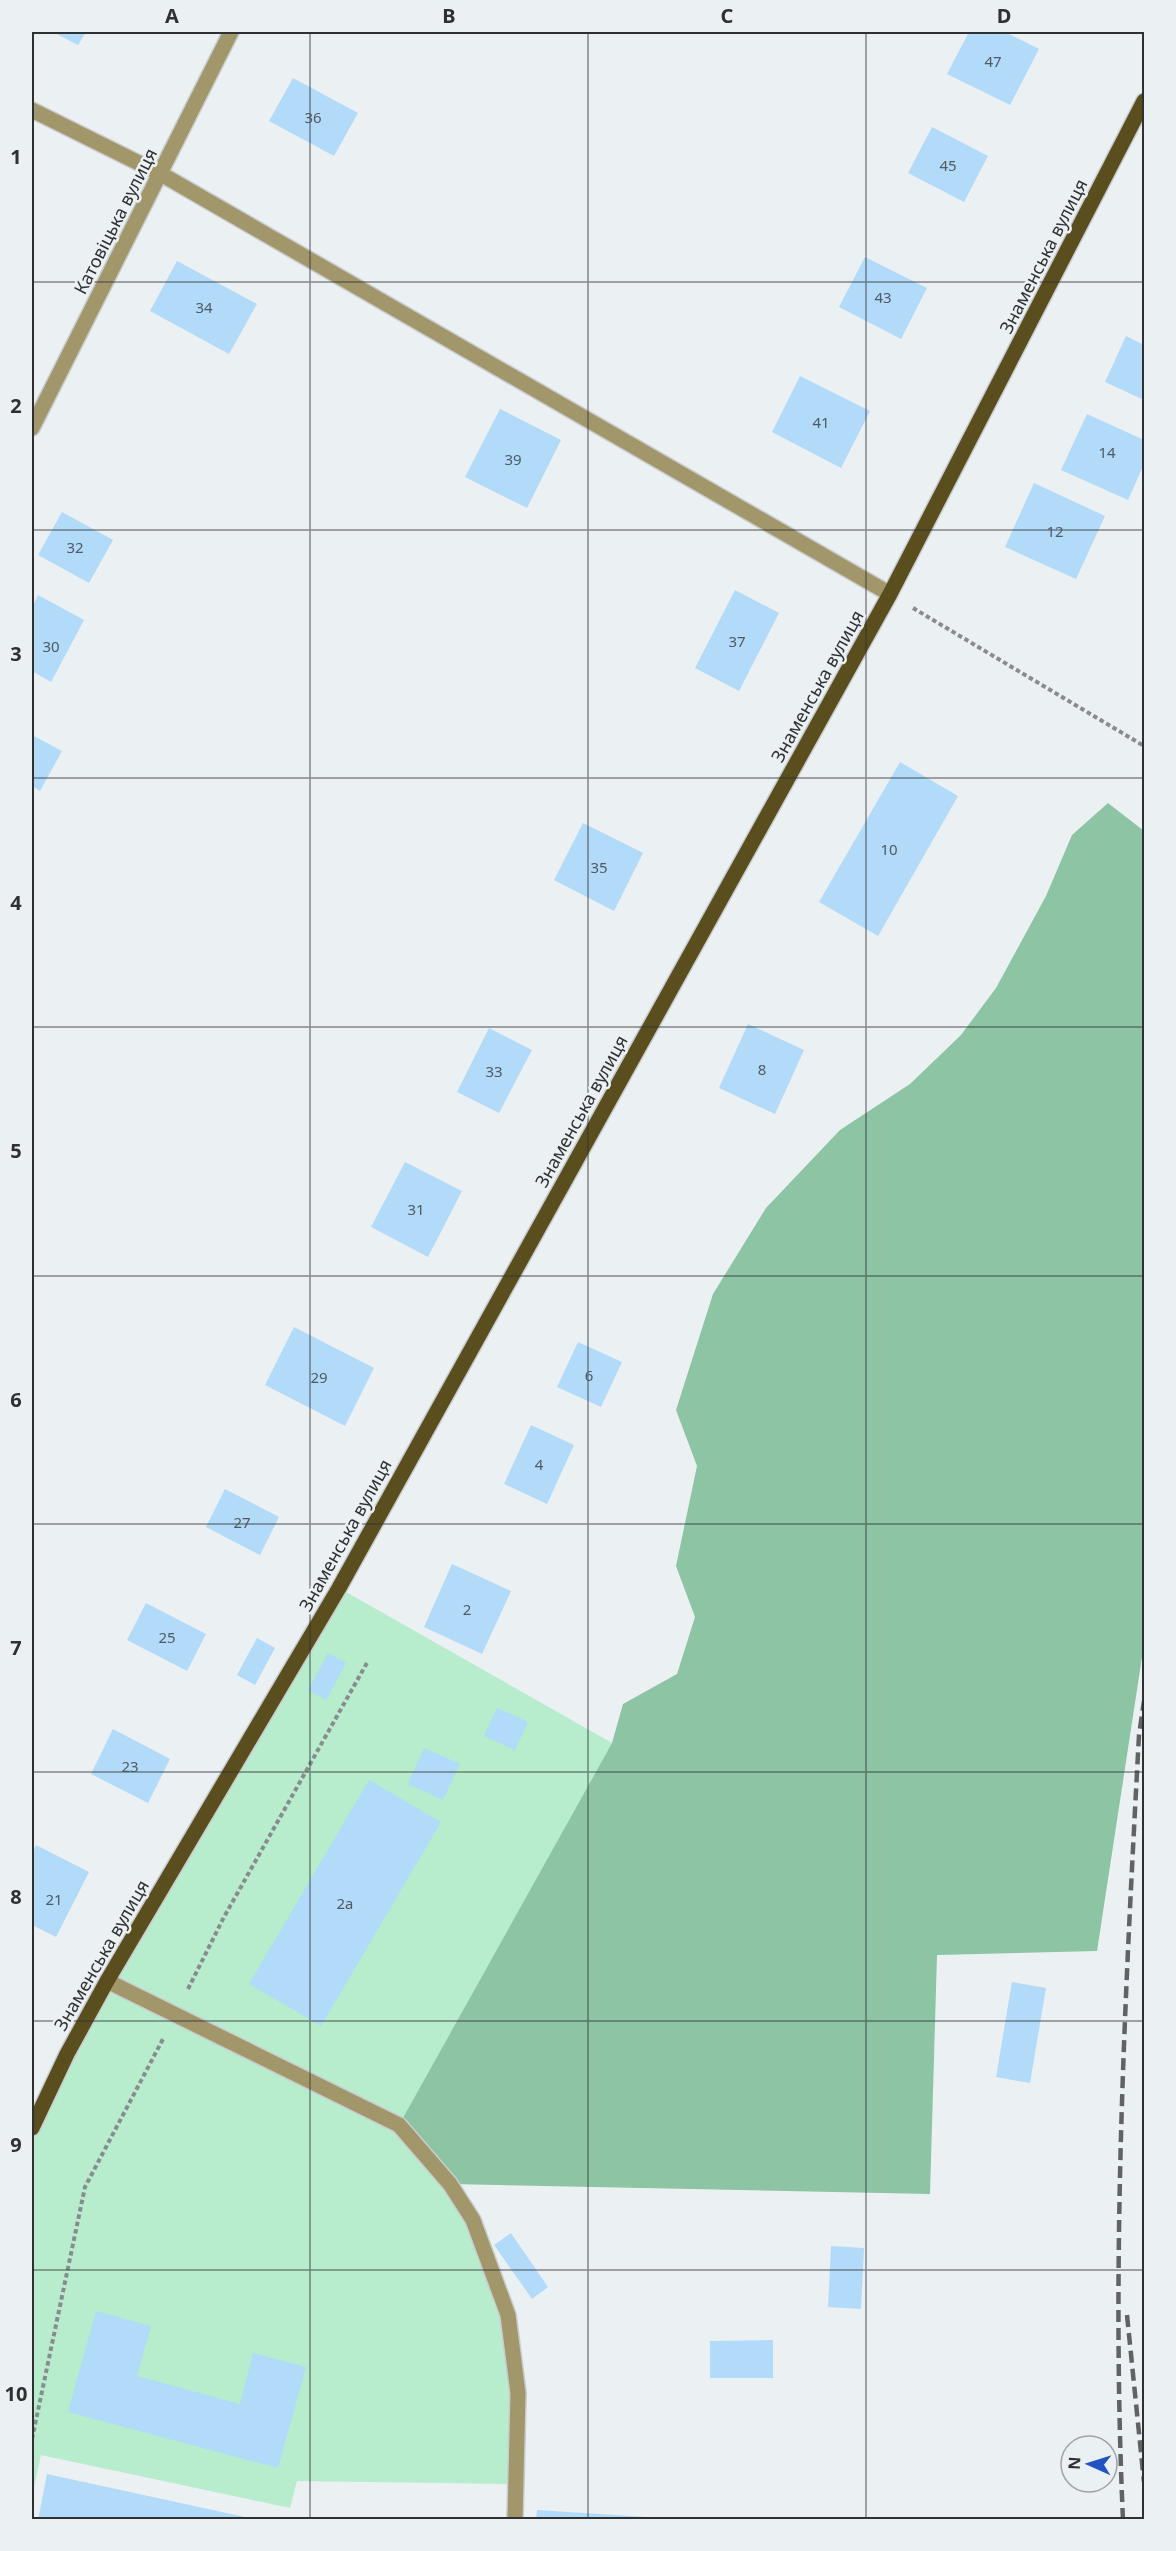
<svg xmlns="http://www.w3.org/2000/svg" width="1176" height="2551" viewBox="0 0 1176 2551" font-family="'Noto Sans',sans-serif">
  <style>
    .green { fill: #b7eccd }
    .forest { fill: #8cc4a4 }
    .building { fill: #b2daf9 }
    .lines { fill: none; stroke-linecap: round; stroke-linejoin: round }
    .minor-casing { stroke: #c9cdd0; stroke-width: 18 }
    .major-casing { stroke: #c9cdd0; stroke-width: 18 }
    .path { stroke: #898c8e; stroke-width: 4; stroke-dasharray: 4.5 3; stroke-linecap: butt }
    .minor { stroke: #a2966b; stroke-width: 15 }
    .major { stroke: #5b4e1e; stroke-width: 15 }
    .rail { stroke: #606264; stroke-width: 4.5; stroke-dasharray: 12 6; stroke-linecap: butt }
    .grid { fill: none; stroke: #2f3032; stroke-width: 1.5; stroke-opacity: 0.55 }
    .labels { text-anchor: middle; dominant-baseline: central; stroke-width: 5; stroke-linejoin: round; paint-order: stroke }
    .number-label { font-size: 15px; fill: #505a64 }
    .street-label { font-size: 18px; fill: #2f3032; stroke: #ebf0f3 }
    .neatline { fill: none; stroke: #2f3032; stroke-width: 2 }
    .grid-label { font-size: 20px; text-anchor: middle; font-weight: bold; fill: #2f3032 }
  </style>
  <rect width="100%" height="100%" fill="#ebf0f3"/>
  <!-- green -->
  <path class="green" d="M339 1588 612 1743 399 2125 450 2184 508 2315 517 2484 297 2481 290 2508 41 2455 32 2497V2128Z"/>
  <!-- forest -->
  <path class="forest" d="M1108 803 1144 831V1644L1097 1951 937 1955 930 2194 450 2184 399 2125 612 1743 623 1704 677 1674 695 1617 676 1566 697 1466 676 1410 713 1294 766 1208 840 1130 910 1084 961 1035 996 988 1046 896 1072 835Z"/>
  <!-- building -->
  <path class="building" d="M53 32H86L78 45Z
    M969 32H1005L1039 49 1010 105 947 74Z
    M293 78 358 113 334 156 269 121Z
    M932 127 988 156 964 202 908 173Z
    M865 257 927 288 901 339 839 307Z
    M177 261 257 304 229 354 150 311Z
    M1126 336 1144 345V400L1105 382Z
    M800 376 870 411 841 468 772 432Z
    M500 409 561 440 527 508 465 477Z
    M1087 414 1144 440V464L1128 500 1061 470Z
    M1034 483 1105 516 1076 579 1005 547Z
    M62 512 113 540 89 583 38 555Z
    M735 590 779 613 739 691 695 668Z
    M38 595 84 620 51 682 32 671V608Z
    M32 735 62 751 40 791 32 786Z
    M900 762 958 796 878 936 819 902Z
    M583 823 643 853 614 911 554 880Z
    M748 1024 804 1050 775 1114 719 1088Z
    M489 1028 532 1050 499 1113 457 1092Z
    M405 1162 462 1191 428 1257 371 1227Z
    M294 1327 374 1368 345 1426 265 1385Z
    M578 1342 622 1362 601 1407 557 1387Z
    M531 1425 574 1445 547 1504 504 1484Z
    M225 1489 279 1517 260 1555 206 1527Z
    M452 1564 511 1591 482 1654 424 1627Z
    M146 1603 206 1634 187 1671 127 1640Z
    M257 1638 275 1648 255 1685 237 1675Z
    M328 1653 346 1663 326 1700 308 1690Z
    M497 1708 528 1722 515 1750 484 1736Z
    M113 1729 170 1759 148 1803 91 1774Z
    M424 1748 460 1764 443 1800 408 1784Z
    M369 1780 441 1822 321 2026 249 1984Z
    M36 1845 89 1872 56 1937 32 1925V1855Z
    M1012 1982 1046 1988 1030 2083 996 2077Z
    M511 2233 548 2287 532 2299 494 2245Z
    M831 2246 864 2248 861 2309 828 2307Z
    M96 2311 151 2326 137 2376 240 2404 253 2353 306 2367 278 2468 68 2412Z
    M773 2340V2378H710V2341Z
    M47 2474 254 2519V2520H38Z
    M537 2510 662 2518V2520H536Z"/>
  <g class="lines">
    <defs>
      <path id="minor" d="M32 110 161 174 890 594
        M32 428 231 32
        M107 1981 399 2125 450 2184 473 2220 508 2315 518 2393 515 2520"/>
      <path id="major" d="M32 2128 67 2054 107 1981 339 1588 890 594 1144 101"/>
    </defs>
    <!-- minor casing -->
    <use href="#minor" class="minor-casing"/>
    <!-- major casing -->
    <use href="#major" class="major-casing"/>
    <!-- path -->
    <path class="path" d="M913 608 1144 746
      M188 1989 224 1917 368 1661
      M32 2439 85 2187 163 2039"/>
    <!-- minor -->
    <use href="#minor" class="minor"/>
    <!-- major -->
    <use href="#major" class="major"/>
    <!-- rail -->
    <path class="rail" d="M1127 2315 1144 2482
      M1123 2520C1111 2258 1125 1996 1139 1735L1144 1701"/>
  </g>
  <!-- grid -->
  <path class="grid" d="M310 32V2520M588 32V2520M866 32V2520M32 282H1144M32 530H1144M32 778H1144M32 1027H1144M32 1276H1144M32 1524H1144M32 1772H1144M32 2021H1144M32 2270H1144"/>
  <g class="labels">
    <!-- number labels -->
    <g class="number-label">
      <text x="993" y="61">47</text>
      <text x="313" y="117">36</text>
      <text x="948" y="165">45</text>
      <text x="883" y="297">43</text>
      <text x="204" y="307">34</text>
      <text x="821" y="422">41</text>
      <text x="1107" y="452">14</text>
      <text x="513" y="459">39</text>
      <text x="1055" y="531">12</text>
      <text x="75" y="547">32</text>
      <text x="737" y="641">37</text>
      <text x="51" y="646">30</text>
      <text x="889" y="849">10</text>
      <text x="599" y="867">35</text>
      <text x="762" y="1069">8</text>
      <text x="494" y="1071">33</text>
      <text x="416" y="1209">31</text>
      <text x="589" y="1375">6</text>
      <text x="319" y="1377">29</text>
      <text x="539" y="1464">4</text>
      <text x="242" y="1522">27</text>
      <text x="467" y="1609">2</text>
      <text x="167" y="1637">25</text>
      <text x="130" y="1766">23</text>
      <text x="54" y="1899">21</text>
      <text x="345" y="1903">2а</text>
    </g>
    <!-- street labels -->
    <g class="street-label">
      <text transform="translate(115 221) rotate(-63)">Катовіцька вулиця</text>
      <text transform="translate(1043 256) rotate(-63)">Знаменська вулиця</text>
      <text transform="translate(817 686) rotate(-61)">Знаменська вулиця</text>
      <text transform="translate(581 1111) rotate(-61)">Знаменська вулиця</text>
      <text transform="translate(345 1535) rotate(-61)">Знаменська вулиця</text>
      <text transform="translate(101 1955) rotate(-60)">Знаменська вулиця</text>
    </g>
  </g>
  <!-- border -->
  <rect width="1176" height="2551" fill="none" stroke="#ebf0f3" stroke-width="66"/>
  <!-- north arrow -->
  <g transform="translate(1089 2464) rotate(273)"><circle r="28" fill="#ebf0f3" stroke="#a0a3a6" stroke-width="1.5"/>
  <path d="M0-4.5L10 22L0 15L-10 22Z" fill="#2253c0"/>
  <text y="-9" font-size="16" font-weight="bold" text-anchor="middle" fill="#2f3032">N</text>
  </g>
  <rect x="33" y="33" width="1110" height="2485" class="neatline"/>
  <g class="grid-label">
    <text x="172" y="23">A</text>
    <text x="449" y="23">B</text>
    <text x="727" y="23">C</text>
    <text x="1004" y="23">D</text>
    <text x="16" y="164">1</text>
    <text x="16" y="413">2</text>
    <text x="16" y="661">3</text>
    <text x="16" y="910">4</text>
    <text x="16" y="1158">5</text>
    <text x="16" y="1407">6</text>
    <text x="16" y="1655">7</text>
    <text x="16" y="1904">8</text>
    <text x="16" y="2152">9</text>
    <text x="16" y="2401">10</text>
  </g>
</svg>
